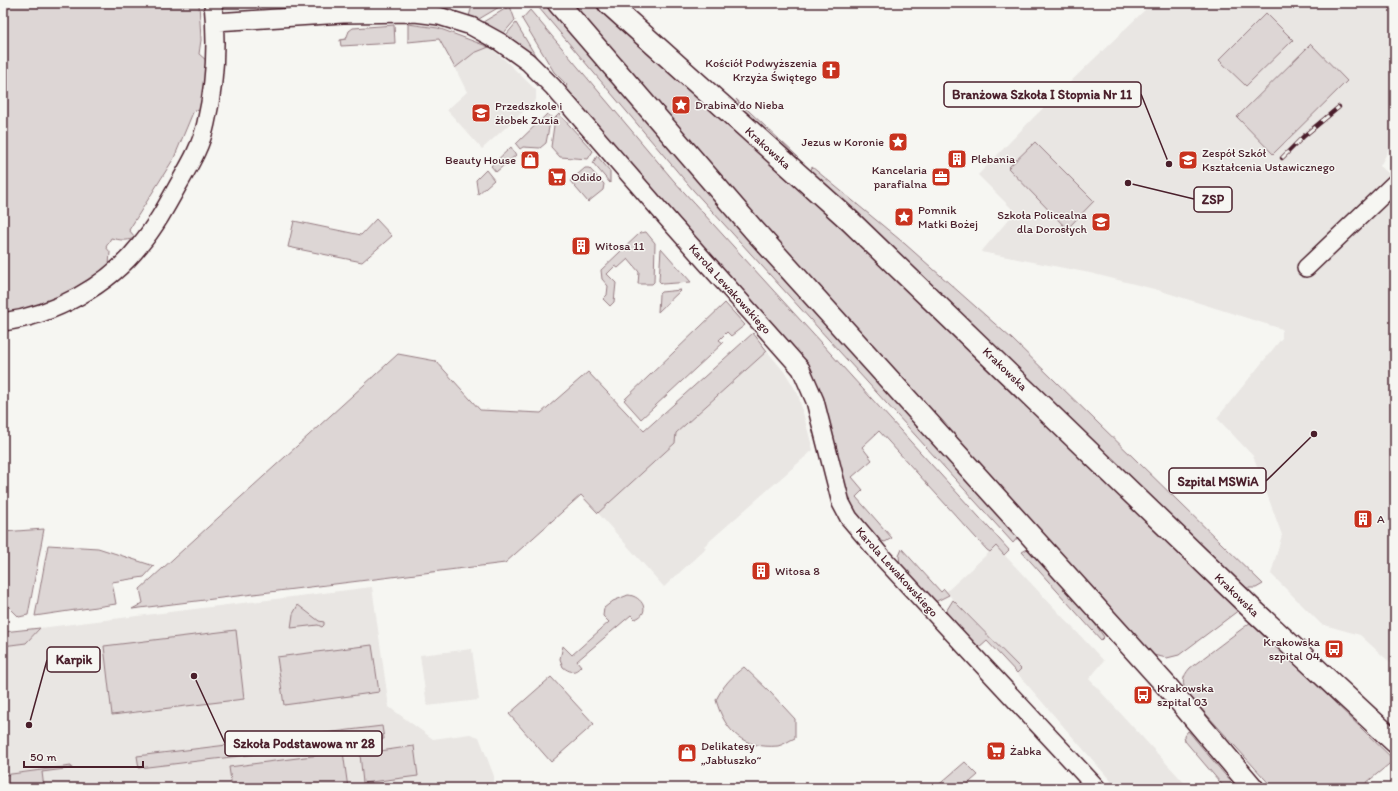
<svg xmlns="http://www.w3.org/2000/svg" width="1398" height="791" viewBox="0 0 1398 791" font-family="Itim,sans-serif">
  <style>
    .built { fill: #e9e6e3 }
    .green { fill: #ddd6d5; stroke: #947a80 }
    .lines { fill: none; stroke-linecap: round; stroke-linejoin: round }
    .minor-casing { stroke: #4a1f2b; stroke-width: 20 }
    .major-casing { stroke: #4a1f2b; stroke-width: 24 }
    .minor { stroke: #f6f6f2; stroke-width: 17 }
    .major { stroke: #f6f6f2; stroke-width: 21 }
    .rail-casing { stroke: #4a1f2b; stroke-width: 4.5 }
    .rail { stroke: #f6f6f2; stroke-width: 3; stroke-dasharray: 9; stroke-linecap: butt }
    .labels { text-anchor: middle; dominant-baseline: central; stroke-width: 3; stroke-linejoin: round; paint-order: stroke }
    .poi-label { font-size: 12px; fill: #4a1f2b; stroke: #f6f6f2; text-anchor: start }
    .street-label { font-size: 12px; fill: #4a1f2b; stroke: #f6f6f2 }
    .leader { fill: none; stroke: #4a1f2b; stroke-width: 1.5 }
    .callout-dot { fill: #4a1f2b; stroke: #f6f6f2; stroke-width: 1.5 }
    .callout { fill: #f6f6f2; stroke: #4a1f2b; stroke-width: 1.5 }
    .callout-label { font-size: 13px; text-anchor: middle; font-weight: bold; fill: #4a1f2b }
  </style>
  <rect width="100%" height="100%" fill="#f6f6f2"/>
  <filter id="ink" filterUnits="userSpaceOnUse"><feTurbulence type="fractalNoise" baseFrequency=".025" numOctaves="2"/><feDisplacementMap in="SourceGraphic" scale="8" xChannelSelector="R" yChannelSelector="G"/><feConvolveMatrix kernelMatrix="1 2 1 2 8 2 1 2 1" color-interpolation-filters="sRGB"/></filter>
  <g filter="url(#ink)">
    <!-- built -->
    <path class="built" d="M1152 3H1395V138L1380 166 1395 179V667L1360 635 1321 624 1271 574 1282 535 1253 456 1217 418 1282 338V329L1158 290 1090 273 981 252 1015 212 978 175 1035 116Z
      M489 47 505 60 536 90V100L482 149 447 110 467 92 455 68 474 53Z
      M767 351 786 374 798 394 813 450 704 546 706 548 664 587 598 513 675 443 676 433Z
      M996 546 1104 661 1089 679 1189 788H1117L1017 673 1021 669 946 592Z
      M372 587 389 707 433 739 470 734 479 737 494 776V788H3V646L26 643 40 628Z
      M472 649 479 700 427 706 420 655Z"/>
    <!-- green -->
    <path class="green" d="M16 3H199L201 40 199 54 207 61 202 111 194 110 174 158 129 230 135 237C129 242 119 240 111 238L106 247 110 252 109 265C77 288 43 309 3 314V47L8 6Z
      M462 3H506L479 19 469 16 472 6Z
      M540 3H545L642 115 1019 536 1013 543 693 190 539 8Z
      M571 3H594L634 41 832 218 1239 610 1179 655 1167 658 1153 655 756 217Z
      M510 6 515 20 503 34 483 22Z
      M530 10 674 181 1009 550 1004 555 996 546 990 552 987 550 879 431 862 447 872 460 852 477 863 490 856 497 892 538 885 542 876 539 855 512 847 494 818 385 793 346 564 89 567 85 554 72 522 19Z
      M1266 13 1293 40 1246 86 1219 60Z
      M516 23 538 60 506 35Z
      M408 24 438 28 489 47 474 53 455 68 439 39 408 42Z
      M394 25 395 43 341 46 340 40 346 39 349 31 353 28Z
      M1311 44 1347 81 1273 154 1237 117Z
      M736 99 797 156 793 158 749 118Z
      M547 114 551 117 546 143 540 148 523 147 520 149 516 144Z
      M559 114 593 151 588 159 560 157 551 147 555 118Z
      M1035 142 1094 201 1067 229 1008 168Z
      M511 147 516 155 496 172 491 166Z
      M597 156 610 171V183L593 163Z
      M812 167 905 244 1012 339 1263 584 1256 588H1244L810 173Z
      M585 168H589L604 184 603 190 588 202 570 181Z
      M486 170 494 180 478 194 476 180Z
      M376 219 392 236 362 262 288 247 294 221 361 235Z
      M646 232 655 243 654 282 652 284H638L639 272 628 259 618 268 615 266 607 274 616 283 614 302 610 306 603 299 607 295 608 286 602 279 601 270 640 233Z
      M661 248 691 282 662 284 659 281Z
      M681 290 658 312 659 294 661 292Z
      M725 303 745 325 731 336 727 332 719 340 723 343 641 419 624 400Z
      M753 333 767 351 676 433 675 443 598 513 581 495 505 563 132 609 143 603 140 589 398 354 436 361 480 410 541 413 588 372 644 431Z
      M44 529 28 615 19 617 3 601V532Z
      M48 545 98 548 154 566 144 577 112 582 116 604 35 616Z
      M1029 548 1089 615 1104 637 1101 640 1022 552Z
      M902 549 941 592 944 589 949 595 935 602 900 564 899 556Z
      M628 595C642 596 652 613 635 619L631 615 577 661 581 666C575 674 569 672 563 667L560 659 563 646 572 655 609 622 603 616 604 608 613 601Z
      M953 600 1021 669 1017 673 987 641 978 649 945 613Z
      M298 605 319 621 324 622V625L322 627 318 625 291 628 293 614Z
      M1251 622 1266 636 1394 760 1360 788H1273L1188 694C1181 684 1182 677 1190 668Z
      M40 628 26 643 3 646V632Z
      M236 630 244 699 112 715 104 646Z
      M372 645 379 692 284 705 277 657Z
      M744 667 771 693 795 719V738C790 740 783 745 778 746 744 749 725 732 716 700 723 686 731 677 744 667Z
      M551 677 594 724 551 762 509 714Z
      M382 726 384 739 139 768 137 756Z
      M1188 731 1189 732 1236 788H1225L1185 741 1184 736Z
      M414 746 418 776 363 783 360 754Z
      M343 752 348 788H232L229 767Z
      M965 762 978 775 963 788H935Z
      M71 766 72 768 42 772 44 788H3L4 775Z"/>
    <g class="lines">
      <defs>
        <path id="minor" d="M215 22 343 14 415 13 439 16 471 26 500 42 528 62 553 87 671 223 801 369 815 401 841 503 849 518 882 557 1097 788
          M1306 268 1395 183
          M3 322C54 315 108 286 140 245 155 227 166 207 177 187 189 166 201 147 206 123 215 84 217 43 213 3"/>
        <path id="major" d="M558 3 753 229 1165 684 1253 788
          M608 3 849 220 1252 609 1395 742"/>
      </defs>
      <!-- minor casing -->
      <use href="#minor" class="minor-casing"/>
      <!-- major casing -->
      <use href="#major" class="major-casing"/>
      <!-- minor -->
      <use href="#minor" class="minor"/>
      <!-- major -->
      <use href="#major" class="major"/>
      <defs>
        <path id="rail" d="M1282 158 1304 136 1339 107"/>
      </defs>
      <!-- rail casing -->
      <use href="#rail" class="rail-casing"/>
      <!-- rail -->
      <use href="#rail" class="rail"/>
    </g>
  </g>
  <!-- icons -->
  <defs>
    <symbol id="church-square" viewBox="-11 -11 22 22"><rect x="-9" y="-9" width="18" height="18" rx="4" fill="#c8321e" stroke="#f6f6f2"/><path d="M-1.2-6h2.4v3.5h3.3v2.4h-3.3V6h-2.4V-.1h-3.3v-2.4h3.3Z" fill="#fff"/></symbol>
    <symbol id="sight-square" viewBox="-11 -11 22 22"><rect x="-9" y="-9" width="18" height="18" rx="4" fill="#c8321e" stroke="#f6f6f2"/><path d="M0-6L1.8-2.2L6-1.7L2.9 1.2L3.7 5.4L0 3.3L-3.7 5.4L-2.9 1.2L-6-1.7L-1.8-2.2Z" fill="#fff"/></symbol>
    <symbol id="school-square" viewBox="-11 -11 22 22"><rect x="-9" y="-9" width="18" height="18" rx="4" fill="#c8321e" stroke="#f6f6f2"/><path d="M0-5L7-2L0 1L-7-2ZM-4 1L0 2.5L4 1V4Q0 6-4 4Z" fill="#fff"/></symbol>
    <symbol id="building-square" viewBox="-11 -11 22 22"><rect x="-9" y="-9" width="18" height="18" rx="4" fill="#c8321e" stroke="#f6f6f2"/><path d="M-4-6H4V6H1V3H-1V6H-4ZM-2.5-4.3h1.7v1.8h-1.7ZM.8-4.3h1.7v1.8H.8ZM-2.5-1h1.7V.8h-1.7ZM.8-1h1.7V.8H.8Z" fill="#fff"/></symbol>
    <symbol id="shop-square" viewBox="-11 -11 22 22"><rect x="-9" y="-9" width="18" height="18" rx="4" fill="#c8321e" stroke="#f6f6f2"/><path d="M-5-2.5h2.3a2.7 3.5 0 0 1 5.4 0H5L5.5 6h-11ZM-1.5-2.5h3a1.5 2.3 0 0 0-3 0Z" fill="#fff"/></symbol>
    <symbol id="supermarket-square" viewBox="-11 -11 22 22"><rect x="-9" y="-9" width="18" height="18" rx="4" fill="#c8321e" stroke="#f6f6f2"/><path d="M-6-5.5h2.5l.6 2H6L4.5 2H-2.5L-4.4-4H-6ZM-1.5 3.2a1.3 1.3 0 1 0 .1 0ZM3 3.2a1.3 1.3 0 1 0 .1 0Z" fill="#fff"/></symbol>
    <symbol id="office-square" viewBox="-11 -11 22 22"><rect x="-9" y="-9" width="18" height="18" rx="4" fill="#c8321e" stroke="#f6f6f2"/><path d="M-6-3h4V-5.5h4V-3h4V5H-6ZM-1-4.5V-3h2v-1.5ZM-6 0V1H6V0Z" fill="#fff"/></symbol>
    <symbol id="university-square" viewBox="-11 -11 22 22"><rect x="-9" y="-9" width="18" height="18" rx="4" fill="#c8321e" stroke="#f6f6f2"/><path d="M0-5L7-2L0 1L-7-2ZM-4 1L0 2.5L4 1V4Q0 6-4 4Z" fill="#fff"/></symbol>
    <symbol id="bus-square" viewBox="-11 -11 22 22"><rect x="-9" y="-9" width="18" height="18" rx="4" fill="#c8321e" stroke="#f6f6f2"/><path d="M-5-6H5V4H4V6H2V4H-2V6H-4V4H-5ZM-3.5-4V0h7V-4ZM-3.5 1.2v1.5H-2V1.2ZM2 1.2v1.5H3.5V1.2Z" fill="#fff"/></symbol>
  </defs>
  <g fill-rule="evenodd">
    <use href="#church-square" x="820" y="59" width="22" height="22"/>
    <use href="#sight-square" x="670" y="94" width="22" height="22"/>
    <use href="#school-square" x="470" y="102" width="22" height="22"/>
    <use href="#sight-square" x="887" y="131" width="22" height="22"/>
    <use href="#building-square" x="946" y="148" width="22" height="22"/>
    <use href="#shop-square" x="519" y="149" width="22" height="22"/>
    <use href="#school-square" x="1177" y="149" width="22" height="22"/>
    <use href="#supermarket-square" x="546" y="166" width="22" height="22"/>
    <use href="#office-square" x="930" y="166" width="22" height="22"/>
    <use href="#sight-square" x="893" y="206" width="22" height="22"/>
    <use href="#university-square" x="1090" y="211" width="22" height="22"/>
    <use href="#building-square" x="570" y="235" width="22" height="22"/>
    <use href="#building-square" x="1352" y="508" width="22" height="22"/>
    <use href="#building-square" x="750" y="560" width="22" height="22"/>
    <use href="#bus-square" x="1323" y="638" width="22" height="22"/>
    <use href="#bus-square" x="1132" y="684" width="22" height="22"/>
    <use href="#supermarket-square" x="985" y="740" width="22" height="22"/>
    <use href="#shop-square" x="676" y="742" width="22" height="22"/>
  </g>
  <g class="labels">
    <!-- poi labels -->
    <g class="poi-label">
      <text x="817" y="63" text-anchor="end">Kościół Podwyższenia<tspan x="817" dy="14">Krzyża Świętego</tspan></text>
      <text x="695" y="105">Drabina do Nieba</text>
      <text x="495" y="106">Przedszkole i<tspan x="495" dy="14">żłobek Zuzia</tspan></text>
      <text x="884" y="142" text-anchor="end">Jezus w Koronie</text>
      <text x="1202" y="153">Zespół Szkół<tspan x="1202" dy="14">Kształcenia Ustawicznego</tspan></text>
      <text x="971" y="159">Plebania</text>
      <text x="516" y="160" text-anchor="end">Beauty House</text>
      <text x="927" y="170" text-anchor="end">Kancelaria<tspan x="927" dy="14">parafialna</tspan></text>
      <text x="571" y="177">Odido</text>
      <text x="918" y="210">Pomnik<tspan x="918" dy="14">Matki Bożej</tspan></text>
      <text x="1087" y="215" text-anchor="end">Szkoła Policealna<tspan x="1087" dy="14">dla Dorosłych</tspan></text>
      <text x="595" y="246">Witosa 11</text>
      <text x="1377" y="519">A</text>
      <text x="775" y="571">Witosa 8</text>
      <text x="1320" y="642" text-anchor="end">Krakowska<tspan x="1320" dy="14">szpital 04</tspan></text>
      <text x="1157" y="688">Krakowska<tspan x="1157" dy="14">szpital 03</tspan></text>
      <text x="701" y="746">Delikatesy<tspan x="701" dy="14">„Jabłuszko“</tspan></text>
      <text x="1010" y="751">Żabka</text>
    </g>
    <!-- street labels -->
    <g class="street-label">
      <text transform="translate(768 148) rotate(42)">Krakowska</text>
      <text transform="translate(730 289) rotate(48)">Karola Lewakowskiego</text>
      <text transform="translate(1005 369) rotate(44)">Krakowska</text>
      <text transform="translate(897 572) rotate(48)">Karola Lewakowskiego</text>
      <text transform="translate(1237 595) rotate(44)">Krakowska</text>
    </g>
  </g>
  <!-- callouts -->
  <path class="leader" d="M1169 164L1141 94M1128 183L1194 199M1314 434L1266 481M29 725L47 660M194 676L225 743"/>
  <g class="callout-dot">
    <circle cx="1169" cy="164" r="4"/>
    <circle cx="1128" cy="183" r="4"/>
    <circle cx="1314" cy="434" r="4"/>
    <circle cx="29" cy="725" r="4"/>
    <circle cx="194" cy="676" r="4"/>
  </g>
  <g class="callout">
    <rect x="944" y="82" width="197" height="25" rx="4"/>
    <rect x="1194" y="187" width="38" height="25" rx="4"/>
    <rect x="1169" y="468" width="97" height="25" rx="4"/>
    <rect x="47" y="647" width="53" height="25" rx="4"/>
    <rect x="225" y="731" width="157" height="25" rx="4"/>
  </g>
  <g class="callout-label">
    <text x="1042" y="99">Branżowa Szkoła I Stopnia Nr 11</text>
    <text x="1213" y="204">ZSP</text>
    <text x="1218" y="486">Szpital MSWiA</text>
    <text x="74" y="664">Karpik</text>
    <text x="304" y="748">Szkoła Podstawowa nr 28</text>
  </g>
  <!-- margin -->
  <rect width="1398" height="791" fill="none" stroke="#f6f6f2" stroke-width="16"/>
  <rect x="8" y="8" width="1382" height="775" fill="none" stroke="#4a1f2b" stroke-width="1.5" filter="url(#ink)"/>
  <!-- scale -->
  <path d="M24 761v6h119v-6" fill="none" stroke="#4a1f2b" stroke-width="2"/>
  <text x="30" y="761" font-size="12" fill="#4a1f2b" stroke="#f6f6f2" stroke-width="3" paint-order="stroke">50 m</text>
</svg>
